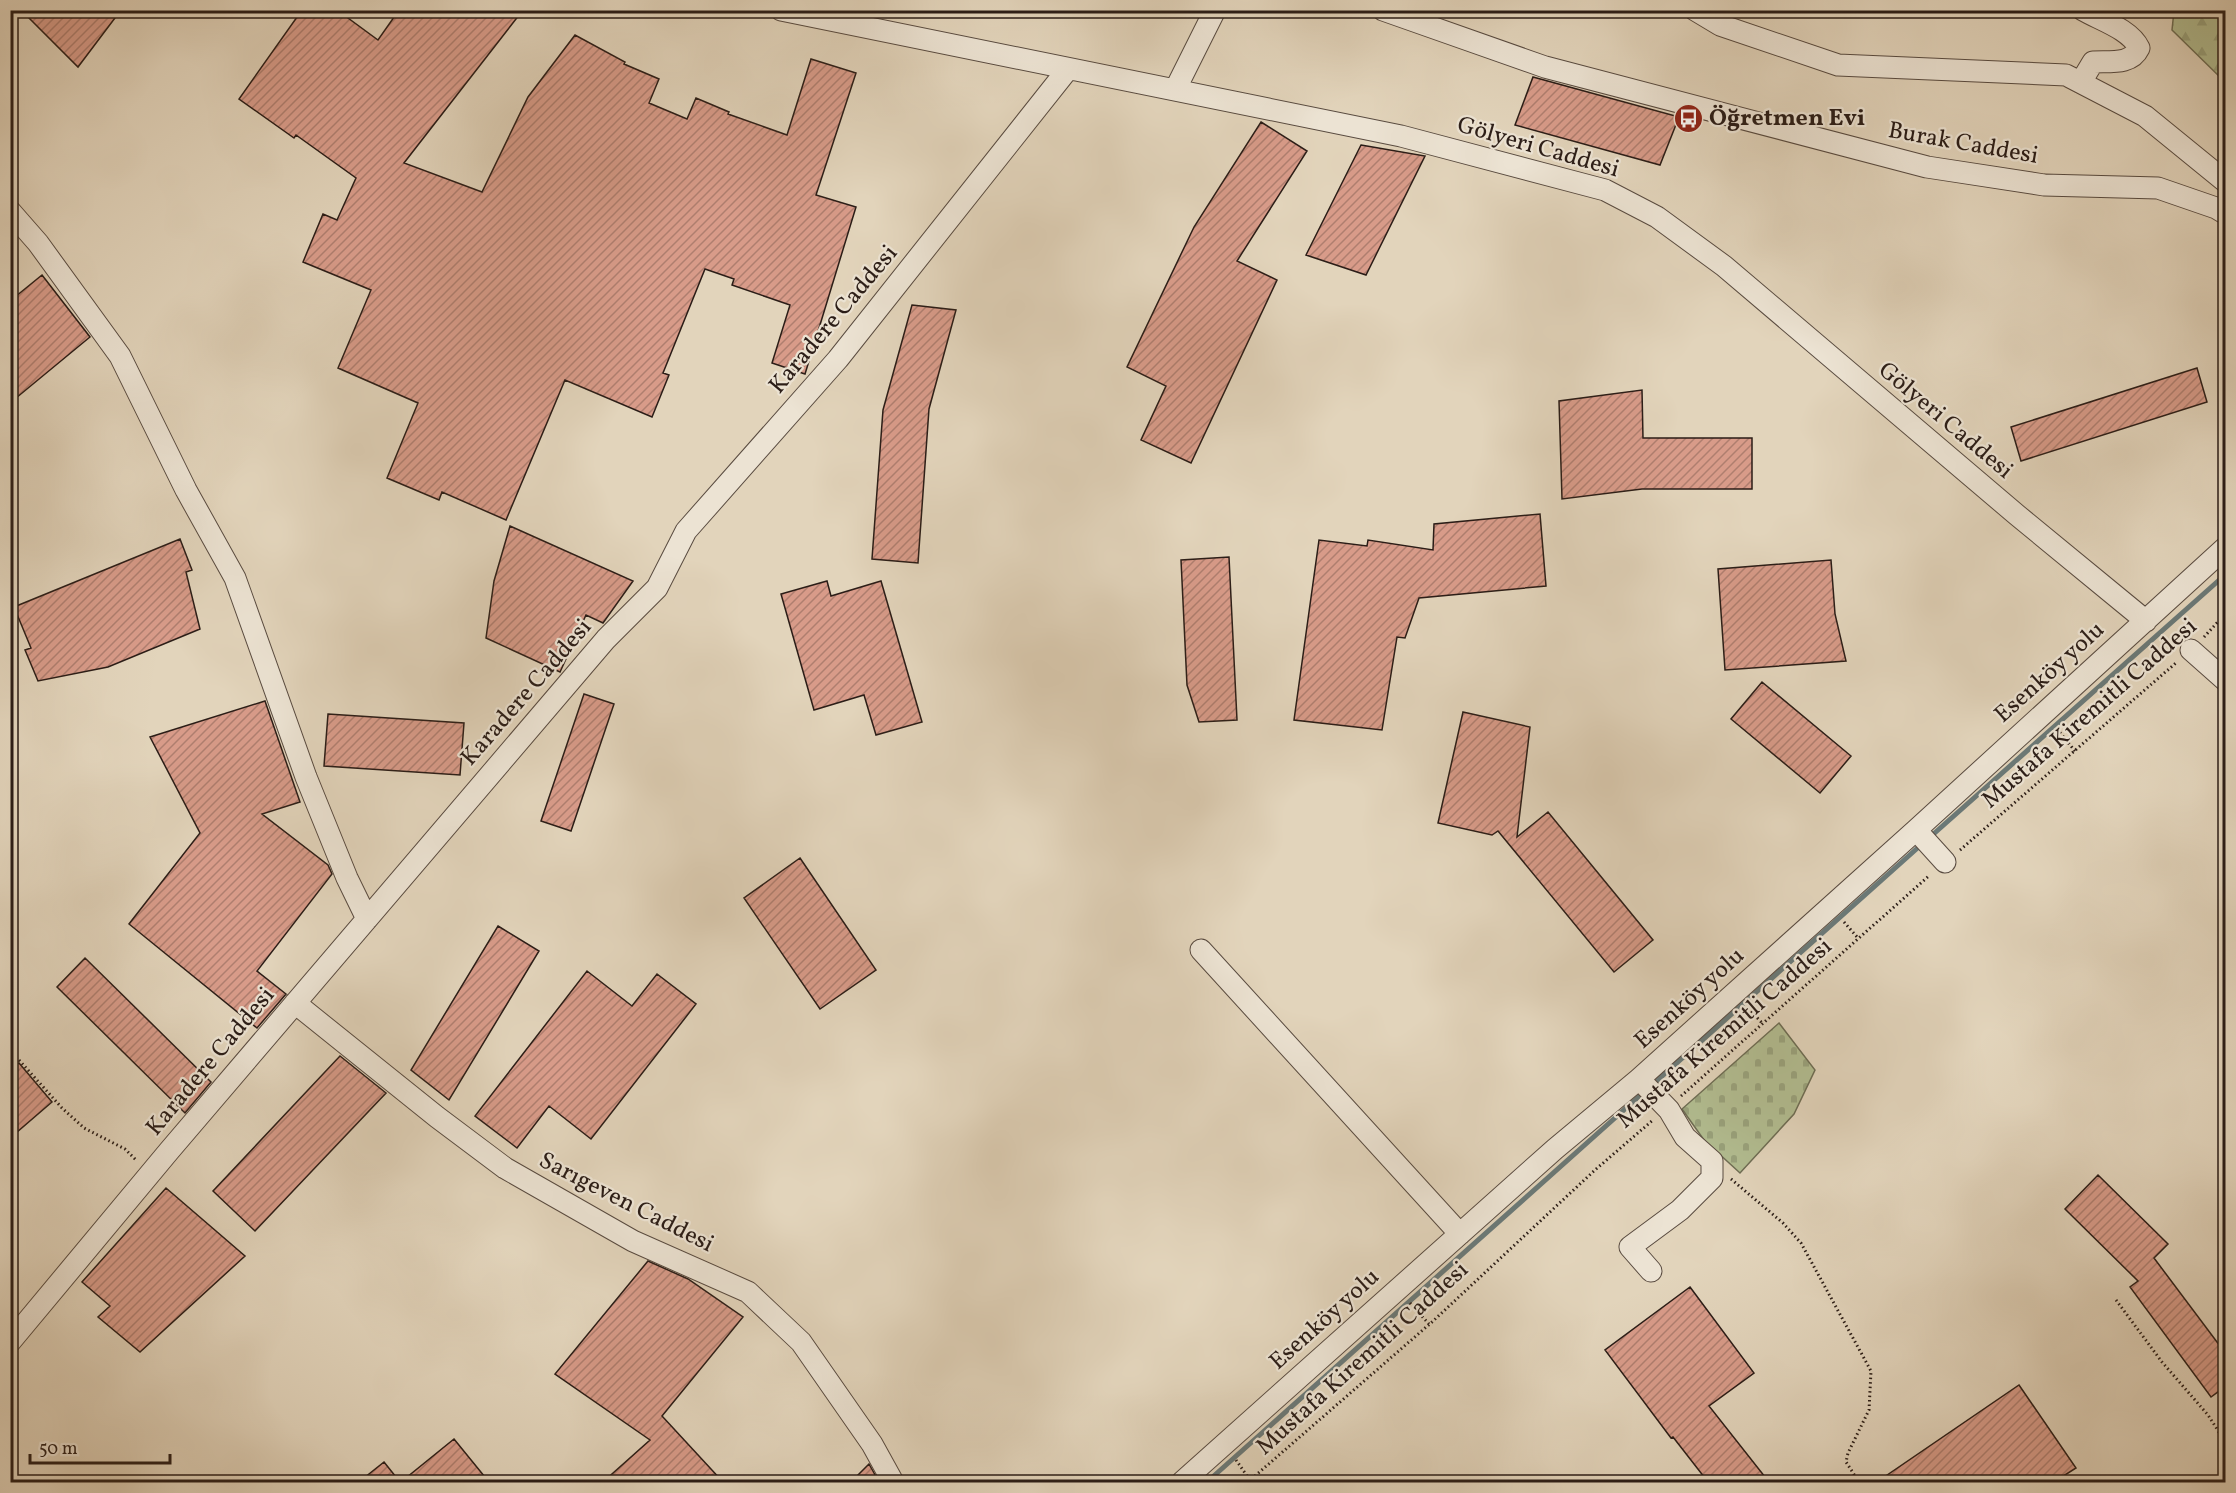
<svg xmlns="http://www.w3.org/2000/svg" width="2236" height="1493" viewBox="0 0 2236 1493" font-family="Vollkorn,serif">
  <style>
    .forest { fill: url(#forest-firs); stroke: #6e6d54; stroke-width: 1.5 }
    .cemetery { fill: url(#cemetery-stones); stroke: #6e6d54; stroke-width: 1.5 }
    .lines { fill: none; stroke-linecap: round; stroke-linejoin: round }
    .stream { stroke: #6b7977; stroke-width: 5 }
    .building { fill: url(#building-hatch); stroke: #2b1d17; stroke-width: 1.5 }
    .minor-casing { stroke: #594b40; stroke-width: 23 }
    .path { stroke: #2b1d17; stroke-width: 3; stroke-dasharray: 1.5 3; stroke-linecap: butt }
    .minor { stroke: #ece3d3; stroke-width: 21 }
    .labels { text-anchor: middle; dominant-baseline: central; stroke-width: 4.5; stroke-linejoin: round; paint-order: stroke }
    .poi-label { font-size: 24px; font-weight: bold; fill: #2b1d17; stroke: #ece3d3; text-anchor: start }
    .street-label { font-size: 24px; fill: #2b1d17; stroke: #ece3d3 }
  </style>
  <defs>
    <pattern id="forest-firs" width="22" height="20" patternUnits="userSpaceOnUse" patternTransform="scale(1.5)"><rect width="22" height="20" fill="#b2bd91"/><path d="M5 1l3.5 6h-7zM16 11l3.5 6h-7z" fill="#99a27c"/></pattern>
    <pattern id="cemetery-stones" width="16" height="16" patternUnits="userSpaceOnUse" patternTransform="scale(1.5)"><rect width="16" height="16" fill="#b2bd91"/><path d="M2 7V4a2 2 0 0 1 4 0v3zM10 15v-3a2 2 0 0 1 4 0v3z" fill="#99a27c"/></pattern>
    <pattern id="building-hatch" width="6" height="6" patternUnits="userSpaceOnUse" patternTransform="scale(1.5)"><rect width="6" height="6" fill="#d89b89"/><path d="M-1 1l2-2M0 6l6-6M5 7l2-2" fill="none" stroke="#af7e6f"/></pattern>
  </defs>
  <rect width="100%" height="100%" fill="#e2d4bb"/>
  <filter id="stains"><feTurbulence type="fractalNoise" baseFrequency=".00333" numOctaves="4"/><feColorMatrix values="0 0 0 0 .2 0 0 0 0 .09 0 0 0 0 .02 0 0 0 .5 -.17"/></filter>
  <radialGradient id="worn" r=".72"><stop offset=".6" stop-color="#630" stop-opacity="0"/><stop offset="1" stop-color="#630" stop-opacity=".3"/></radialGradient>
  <!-- forest -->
  <path class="forest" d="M2174 11H2225V82L2172 30Z"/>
  <!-- cemetery -->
  <path class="cemetery" d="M1779 1023 1815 1070 1794 1114 1740 1173 1704 1140 1682 1109Z"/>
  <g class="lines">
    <!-- stream -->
    <path class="stream" d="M1929 838 2226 574
      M1651 1086 1922 844
      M1207 1482 1644 1092"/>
  </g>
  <!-- building -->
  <path class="building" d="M21 10H121L78 67Z
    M302 10H337L378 40 399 10H523L404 163 482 192 528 97 575 35 625 62 624 64 659 79 649 103 687 119 696 98 729 112 728 114 787 135 811 59 856 73 816 195 856 207 805 374 772 363 790 305 732 285 734 279 705 269 663 373 669 375 652 417 565 380 506 520 442 492 439 500 387 478 418 403 338 368 371 290 303 262 323 214 337 220 356 178 296 135 294 138 239 99Z
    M1533 77 1679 117 1660 165 1515 125Z
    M1261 122 1307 151 1237 261 1277 280 1191 463 1141 440 1166 386 1127 367 1194 227Z
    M1361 145 1425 156 1366 275 1306 255Z
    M42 275 90 337 10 403V301Z
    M912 305 956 310 929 409 918 563 872 559 883 410Z
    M2197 368 2207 402 2021 461 2011 427Z
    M1642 390 1643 438H1752V489H1642L1562 499 1559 401Z
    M1540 514 1546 586 1419 598 1405 638 1397 637 1382 730 1294 720 1319 540 1367 546 1368 540 1433 550 1434 524Z
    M510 526 633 581 603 623 586 615 560 672 486 638 494 581Z
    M180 539 192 570 186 572 200 629 108 667 38 681 25 650 31 648 14 607Z
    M1229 557 1237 720 1199 722 1187 685 1181 560Z
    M1831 560 1835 614 1846 661 1725 670 1718 569Z
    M827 581 831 596 881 581 922 722 876 735 864 695 814 710 781 594Z
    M1762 682 1851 756 1820 793 1731 719Z
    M584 694 614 704 571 831 541 821Z
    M265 701 300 802 262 814 328 865 332 874 257 971 286 994 257 1028 129 924 200 833 150 737Z
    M1463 712 1530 727 1517 837 1548 812 1653 940 1614 972 1498 831 1492 835 1438 823Z
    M328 714 464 723 460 775 324 766Z
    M800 858 876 970 820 1009 744 898Z
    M498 926 539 951 449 1100 411 1070Z
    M85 958 211 1082 185 1113 57 987Z
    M587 971 632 1006 657 974 696 1004 591 1139 549 1106 517 1148 475 1116Z
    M340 1056 386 1093 255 1231 213 1191Z
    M19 1063 52 1102 10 1138V1070Z
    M2098 1175 2168 1244 2154 1258 2226 1354V1386L2211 1397 2130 1287 2138 1281 2065 1209Z
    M166 1188 245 1256 140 1352 98 1317 110 1306 82 1282Z
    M648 1261 688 1279 743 1317 662 1416 723 1482H603L650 1440 555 1374Z
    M1690 1287 1754 1373 1709 1406 1769 1482H1708L1673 1437 1671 1438 1605 1350Z
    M2019 1385 2076 1468 2054 1482H1877Z
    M454 1439 489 1482H401Z
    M384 1462 400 1482H359Z
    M869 1464 879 1482H851Z"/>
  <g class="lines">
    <defs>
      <path id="minor" d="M781 10 1401 136 1605 190 1657 217 1724 266 2017 515 2146 621
        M1383 10 1545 67 1927 167 2044 185 2158 188 2216 208 2226 214
        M1695 10 1720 25 1838 65 2066 75 2145 116 2226 182
        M2081 82 2093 62C2110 61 2131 65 2139 48 2130 29 2100 20 2083 10
        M1175 90 1215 10
        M10 211 38 243 120 356 186 490 235 578 306 777 347 878 367 919
        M2191 650 2226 681
        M1916 830 1945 862
        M1201 950 1460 1234
        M295 1003 437 1117 505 1168 633 1241 748 1292 801 1342 872 1444 893 1482
        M1639 1079 1669 1110 1685 1137 1712 1161V1178L1680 1210 1630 1247 1651 1271
        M10 1342 169 1151 606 639 657 588 686 531 838 359 1068 69
        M1182 1482 1555 1149 1639 1079 1916 830 2226 547"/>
    </defs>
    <!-- minor casing -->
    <use href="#minor" class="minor-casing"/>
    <!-- path -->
    <path class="path" d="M2204 637 2226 613
      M2057 729 2075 751
      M1960 850 2177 662
      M1844 922 1858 938
      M1748 1008 1763 1024
      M10 1050 62 1108 84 1128 125 1149 136 1160
      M1681 1096 1930 875
      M1731 1179 1783 1223 1801 1243 1871 1371 1869 1410 1848 1453 1846 1462 1859 1482
      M2116 1300 2162 1362 2208 1415 2226 1443
      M1410 1303 1429 1324
      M1236 1460 1250 1480
      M1248 1482 1432 1322 1595 1170 1653 1120"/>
    <!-- minor -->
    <use href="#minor" class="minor"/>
  </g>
  <!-- icons -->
  <defs>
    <symbol id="bus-disc" viewBox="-11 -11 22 22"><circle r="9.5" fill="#8f2418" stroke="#ece3d3"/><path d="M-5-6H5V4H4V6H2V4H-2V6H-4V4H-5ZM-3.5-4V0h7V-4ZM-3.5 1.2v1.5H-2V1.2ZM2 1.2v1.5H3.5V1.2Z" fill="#fff"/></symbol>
  </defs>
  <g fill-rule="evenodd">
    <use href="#bus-disc" x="1672" y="102" width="33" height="33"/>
  </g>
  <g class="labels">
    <!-- poi labels -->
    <g class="poi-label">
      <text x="1709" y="119">Öğretmen Evi</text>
    </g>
    <!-- street labels -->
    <g class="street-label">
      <text transform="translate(1963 144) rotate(10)">Burak Caddesi</text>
      <text transform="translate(1538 148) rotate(16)">Gölyeri Caddesi</text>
      <text transform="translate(834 320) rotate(-50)">Karadere Caddesi</text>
      <text transform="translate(1945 421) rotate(40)">Gölyeri Caddesi</text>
      <text transform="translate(2050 673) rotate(-42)">Esenköy yolu</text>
      <text transform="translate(527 693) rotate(-49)">Karadere Caddesi</text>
      <text transform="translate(2090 714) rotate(-41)">Mustafa Kiremitli Caddesi</text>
      <text transform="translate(1690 999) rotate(-42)">Esenköy yolu</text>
      <text transform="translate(1725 1034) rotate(-41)">Mustafa Kiremitli Caddesi</text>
      <text transform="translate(211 1062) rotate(-50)">Karadere Caddesi</text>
      <text transform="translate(626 1203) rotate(27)">Sarıgeven Caddesi</text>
      <text transform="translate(1325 1320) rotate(-42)">Esenköy yolu</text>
      <text transform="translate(1363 1359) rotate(-42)">Mustafa Kiremitli Caddesi</text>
    </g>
  </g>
  <!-- margin -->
  <rect width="2236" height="1493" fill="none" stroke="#e2d4bb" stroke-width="36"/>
  <rect x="12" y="12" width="2212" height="1469" fill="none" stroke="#2b1d17" stroke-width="3"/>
  <rect x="18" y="18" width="2200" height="1457" fill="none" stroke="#2b1d17" stroke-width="1.5"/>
  <!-- scale -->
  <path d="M30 1454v9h140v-9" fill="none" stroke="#2b1d17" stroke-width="3"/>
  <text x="39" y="1454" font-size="18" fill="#2b1d17" stroke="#ece3d3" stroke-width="4.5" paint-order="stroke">50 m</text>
  <rect width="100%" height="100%" filter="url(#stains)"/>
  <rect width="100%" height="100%" fill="url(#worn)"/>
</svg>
